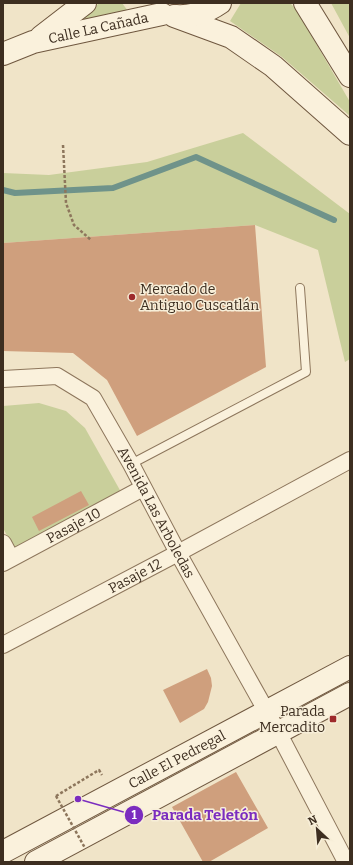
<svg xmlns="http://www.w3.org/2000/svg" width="353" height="865" viewBox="0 0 353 865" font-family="Bitter,serif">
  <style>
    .green { fill: #c9cf9b }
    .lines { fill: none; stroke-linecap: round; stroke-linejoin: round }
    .stream { stroke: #6f938a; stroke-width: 6 }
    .building { fill: #cf9f7d }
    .lane-casing { stroke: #8d765c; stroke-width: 10 }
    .street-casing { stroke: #8d765c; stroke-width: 18 }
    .secondary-casing { stroke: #6f573f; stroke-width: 24 }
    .path { stroke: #8d765c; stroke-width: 2.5; stroke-dasharray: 3 2; stroke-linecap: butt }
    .lane { stroke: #faf1dc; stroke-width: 8 }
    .street { stroke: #faf1dc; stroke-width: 16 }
    .secondary { stroke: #faf1dc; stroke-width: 22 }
    .path-bridge { stroke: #8d765c; stroke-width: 2.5; stroke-dasharray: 3 2; stroke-linecap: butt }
    .poi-dot { fill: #9e2a2b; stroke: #f7eed8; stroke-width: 1.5 }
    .labels { text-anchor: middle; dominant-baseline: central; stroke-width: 3; stroke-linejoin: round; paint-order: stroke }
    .street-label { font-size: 14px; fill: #3d2e20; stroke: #f7eed8 }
    .poi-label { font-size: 14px; fill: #3d2e20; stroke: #f7eed8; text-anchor: start }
    .leader { fill: none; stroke: #7b2cbf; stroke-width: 1.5 }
    .callout-dot { fill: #7b2cbf; stroke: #f7eed8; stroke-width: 1.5 }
    .mark-label { font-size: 12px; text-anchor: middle; font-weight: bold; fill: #fff }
    .callout-label { font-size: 15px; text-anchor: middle; font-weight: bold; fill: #7b2cbf; stroke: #f7eed8; stroke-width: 3; stroke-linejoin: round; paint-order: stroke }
  </style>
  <rect width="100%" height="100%" fill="#f0e4c8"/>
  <!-- green -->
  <path class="green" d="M99 3H122L128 11 79 22Z
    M241 3H290L296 9 350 102V116L282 57 230 21Z
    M331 3H350V38Z
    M243 133 350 214V359L345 362 318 250 255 225 3 243V173L49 175 147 162Z
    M39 403 66 411 85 428 121 492 14 549 3 528V406Z"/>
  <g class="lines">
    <!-- stream -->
    <path class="stream" d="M3 190 15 193 113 188 196 157 334 220"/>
  </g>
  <!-- building -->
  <path class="building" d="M255 225 266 367 137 436 107 380 73 353 3 351V243Z
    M81 491 89 505 39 531 32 517Z
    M207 669 211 678 212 686 208 702 204 709 180 723 163 690Z
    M236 772 268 828 209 862H203L172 807Z"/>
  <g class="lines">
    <defs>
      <path id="lane" d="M131 464 306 372 300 288"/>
      <g id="street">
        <path id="s1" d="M3 379 57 376 93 398 131 464 178 553 278 732 346 862"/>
        <path d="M3 543 11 558"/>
        <path id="s2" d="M3 563 143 488"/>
        <path id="s3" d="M3 645 178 553 350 460"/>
      </g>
      <g id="secondary">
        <path d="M305 3 350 76"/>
        <path d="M174 16 231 37 273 66 350 134"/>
        <path d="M176 16C192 17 207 12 220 3"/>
        <path d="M41 37 85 3"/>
        <path id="s4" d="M3 54 33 42 162 14"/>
        <path id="s5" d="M3 852 350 667"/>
        <path d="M36 862 350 694"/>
      </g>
    </defs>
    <!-- lane casing -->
    <use href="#lane" class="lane-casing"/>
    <!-- street casing -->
    <use href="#street" class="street-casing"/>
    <!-- secondary casing -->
    <use href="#secondary" class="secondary-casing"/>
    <!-- path -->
    <path class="path" d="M63 145 66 203 74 225 91 240
      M56 796 99 770 102 775"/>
    <!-- lane -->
    <use href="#lane" class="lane"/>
    <!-- street -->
    <use href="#street" class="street"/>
    <!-- secondary -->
    <use href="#secondary" class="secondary"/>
    <!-- path-bridge -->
    <path class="path-bridge" d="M56 796 85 848"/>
  </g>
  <!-- markers -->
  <g class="poi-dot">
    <circle cx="132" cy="297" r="4"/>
    <rect x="329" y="715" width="8" height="8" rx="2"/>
  </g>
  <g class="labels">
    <!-- street labels -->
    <g class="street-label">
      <text stroke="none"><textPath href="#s4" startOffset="99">Calle La Cañada</textPath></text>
      <text stroke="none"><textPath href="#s1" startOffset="227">Avenida Las Arboledas</textPath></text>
      <text stroke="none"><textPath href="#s2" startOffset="80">Pasaje 10</textPath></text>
      <text stroke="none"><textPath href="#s3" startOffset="149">Pasaje 12</textPath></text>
      <text stroke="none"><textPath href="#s5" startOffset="197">Calle El Pedregal</textPath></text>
    </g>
    <!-- poi labels -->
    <g class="poi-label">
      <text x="140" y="289">Mercado de<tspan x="140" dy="16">Antiguo Cuscatlán</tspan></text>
      <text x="325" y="711" text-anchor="end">Parada<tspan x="325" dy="16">Mercadito</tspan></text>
    </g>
  </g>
  <!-- callouts -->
  <path class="leader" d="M78 799L134 815"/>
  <g class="callout-dot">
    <circle cx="78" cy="799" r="4"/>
    <circle cx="134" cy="815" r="10"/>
  </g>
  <g class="mark-label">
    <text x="134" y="819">1</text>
  </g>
  <g class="callout-label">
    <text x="205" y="820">Parada Teletón</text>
  </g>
  <!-- border -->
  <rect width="353" height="865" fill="none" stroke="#3d2e20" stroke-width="8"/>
  <!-- north arrow -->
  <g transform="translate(317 829) rotate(334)" stroke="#f7eed8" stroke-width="3" paint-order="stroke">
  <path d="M0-3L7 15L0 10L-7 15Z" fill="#3d2e20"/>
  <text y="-6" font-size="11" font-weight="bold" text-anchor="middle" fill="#3d2e20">N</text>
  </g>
</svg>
